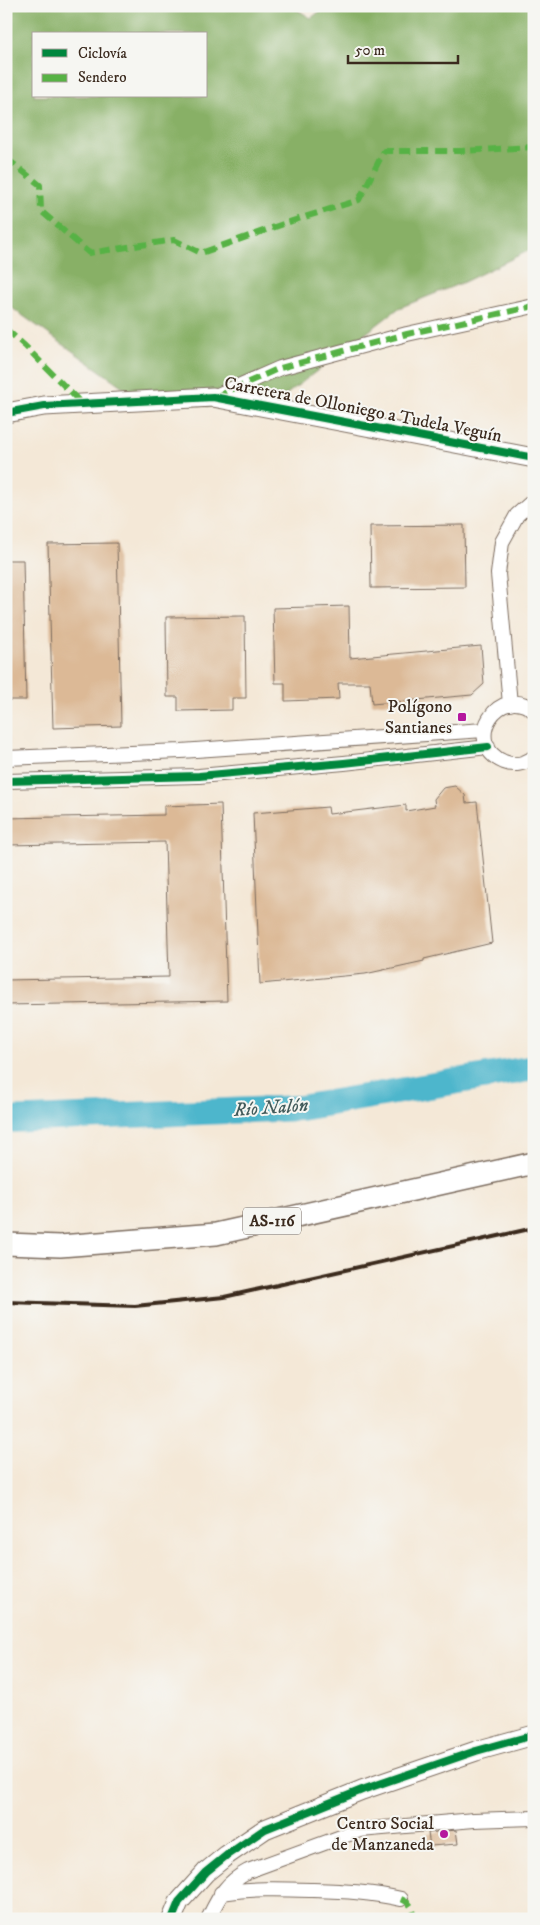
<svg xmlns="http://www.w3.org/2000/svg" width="540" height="1925" viewBox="0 0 540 1925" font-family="'IM FELL DW Pica',serif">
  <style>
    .forest { fill: #88b066; stroke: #626d42; fill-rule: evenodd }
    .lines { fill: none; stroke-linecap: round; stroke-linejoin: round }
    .river { stroke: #4eb6cc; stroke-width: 26 }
    .building { fill: #dcb996 }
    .street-casing { stroke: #7c6c5f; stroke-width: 16 }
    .secondary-casing { stroke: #7c6c5f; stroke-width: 21 }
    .primary-casing { stroke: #7c6c5f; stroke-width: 24 }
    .street { stroke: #fff; stroke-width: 14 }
    .secondary { stroke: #fff; stroke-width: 19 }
    .primary { stroke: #fff; stroke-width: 21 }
    .rail { stroke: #3b2a1e; stroke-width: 4 }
    .quiet { stroke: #57b245; stroke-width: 6; stroke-dasharray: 12 6; stroke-linecap: butt }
    .cycleway-casing { stroke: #f6f6f2; stroke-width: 11 }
    .cycleway { stroke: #00873e; stroke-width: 8 }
    .poi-dot { fill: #b5179e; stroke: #f6f6f2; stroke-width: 2 }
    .labels { text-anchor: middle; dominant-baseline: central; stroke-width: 4; stroke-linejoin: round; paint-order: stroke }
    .shield { fill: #f6f6f2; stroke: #73675e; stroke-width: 1 }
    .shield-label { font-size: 16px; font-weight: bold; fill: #3b2a1e }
    .street-label { font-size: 18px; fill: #3b2a1e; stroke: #f6f6f2 }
    .poi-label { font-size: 18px; fill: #3b2a1e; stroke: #f6f6f2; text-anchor: end }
    .water-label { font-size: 19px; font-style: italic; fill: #425b5b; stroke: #f6f6f2 }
  </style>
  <rect width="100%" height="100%" fill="#f6f6f2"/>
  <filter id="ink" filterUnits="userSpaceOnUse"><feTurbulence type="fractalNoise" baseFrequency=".02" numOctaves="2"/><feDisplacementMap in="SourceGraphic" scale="10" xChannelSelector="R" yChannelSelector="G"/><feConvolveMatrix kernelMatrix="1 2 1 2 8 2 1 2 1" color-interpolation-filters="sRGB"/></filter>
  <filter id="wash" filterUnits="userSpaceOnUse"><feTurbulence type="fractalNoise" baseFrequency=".0096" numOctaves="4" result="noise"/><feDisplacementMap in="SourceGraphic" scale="20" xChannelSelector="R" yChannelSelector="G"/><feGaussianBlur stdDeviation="1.12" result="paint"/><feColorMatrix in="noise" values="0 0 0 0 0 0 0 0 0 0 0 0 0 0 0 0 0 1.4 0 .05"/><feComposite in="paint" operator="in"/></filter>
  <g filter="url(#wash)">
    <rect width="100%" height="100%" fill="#f4e8d7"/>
    <!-- forest -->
    <path class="forest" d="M6 6H291L311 18 327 6H534V248L464 282 399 308 262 413 137 397 12 308 6 306ZM34 34H206V96H34Z"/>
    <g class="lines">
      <!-- river -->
      <path class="river" d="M6 1120 300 1108 534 1068"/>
    </g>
    <g id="blocks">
      <!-- building -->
      <path class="building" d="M464 525 465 587 371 588 370 526Z
        M117 543 121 726 53 728 48 544Z
        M6 560H23L26 700H6Z
        M349 606 350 658 481 646 484 684 472 695 372 704 370 683H338L339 699 285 701V683H275L273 608Z
        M245 616 246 698H232V710L178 711V697H167L166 617Z
        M455 786 465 795 466 803 477 802 492 943 424 959V961L365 974 260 984 253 813 328 807 329 814 406 805V811L435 806 434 799 443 788Z
        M221 804 227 1001 6 1005V980L169 977 165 842 6 845V818L164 815V806Z
        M456 1830 458 1844 430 1846 428 1833Z"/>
    </g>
  </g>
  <g filter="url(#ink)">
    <use href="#blocks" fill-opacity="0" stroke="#7c6c5f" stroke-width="1"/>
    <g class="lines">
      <defs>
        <path id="street" d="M213 397 280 368 407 334 534 306
          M510 704 498 574 502 542 517 515 534 500
          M534 711C500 681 460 743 504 762 514 766 525 764 534 757
          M6 758 181 751 484 730
          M6 781 199 776 344 763 488 747
          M221 1893C254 1888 280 1889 313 1890 343 1891 371 1892 401 1899
          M208 1919C219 1897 225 1883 248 1871L360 1830 474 1820 534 1818"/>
        <path id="secondary" d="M6 413 44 406 213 397 534 458
          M172 1919 179 1902 206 1872 227 1855 265 1829 362 1790 476 1751 534 1735"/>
        <path id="primary" d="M6 1244 60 1246 216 1234 534 1163"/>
      </defs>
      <!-- street casing -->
      <use href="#street" class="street-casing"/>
      <!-- secondary casing -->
      <use href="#secondary" class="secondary-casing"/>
      <!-- primary casing -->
      <use href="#primary" class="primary-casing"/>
      <!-- street -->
      <use href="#street" class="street"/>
      <!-- secondary -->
      <use href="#secondary" class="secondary"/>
      <!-- primary -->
      <use href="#primary" class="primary"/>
      <!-- rail -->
      <path class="rail" d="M6 1302 135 1306 224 1297 534 1228"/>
      <!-- quiet -->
      <path class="quiet" d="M6 158 40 185 41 211 89 253 174 240 201 253 292 221 359 200 384 151H461L534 147
        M6 329 25 346 82 404
        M215 397 280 368 407 334 534 306
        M401 1899C408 1902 412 1905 414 1914L409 1919"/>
      <defs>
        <path id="cycleway" d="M6 413 44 406 213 397 534 458
          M6 781 199 776 344 763 488 747
          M172 1919 179 1902 206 1872 227 1855 265 1829 362 1790 476 1751 534 1735"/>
      </defs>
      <!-- cycleway casing -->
      <use href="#cycleway" class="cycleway-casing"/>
      <!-- cycleway -->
      <use href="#cycleway" class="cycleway"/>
    </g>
  </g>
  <!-- markers -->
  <g class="poi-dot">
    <rect x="457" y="712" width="10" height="10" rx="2.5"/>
    <circle cx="444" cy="1834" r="5"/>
  </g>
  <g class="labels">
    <!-- shield labels -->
    <rect class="shield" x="243" y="1207.5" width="58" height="27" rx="4"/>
    <g class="shield-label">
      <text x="272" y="1221">AS-116</text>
    </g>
    <!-- street labels -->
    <g class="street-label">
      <text transform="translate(363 410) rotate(11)">Carretera de Olloniego a Tudela Veguín</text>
    </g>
    <!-- poi labels -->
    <g class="poi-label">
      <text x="452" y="707">Polígono<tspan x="452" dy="21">Santianes</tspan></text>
      <text x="434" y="1824">Centro Social<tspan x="434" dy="21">de Manzaneda</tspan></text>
    </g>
    <!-- water labels -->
    <g class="water-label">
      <text transform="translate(271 1108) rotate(-4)">Río Nalón</text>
    </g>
  </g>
  <!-- margin -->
  <rect width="540" height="1925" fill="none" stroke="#f6f6f2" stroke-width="25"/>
  <!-- legend -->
  <rect x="32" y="32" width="175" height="65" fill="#f6f6f2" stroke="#aba49d"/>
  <rect x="42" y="49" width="25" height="8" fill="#00873e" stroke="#aba49d"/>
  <text x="78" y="58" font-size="15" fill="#3b2a1e">Ciclovía</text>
  <rect x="42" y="74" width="25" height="8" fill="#57b245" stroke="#aba49d"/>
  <text x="78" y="82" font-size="15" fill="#3b2a1e">Sendero</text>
  <!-- scale -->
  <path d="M348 55v8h110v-8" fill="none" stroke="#3b2a1e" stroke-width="2.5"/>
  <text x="355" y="55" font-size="15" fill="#3b2a1e" stroke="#f6f6f2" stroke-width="4" paint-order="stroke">50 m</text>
</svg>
